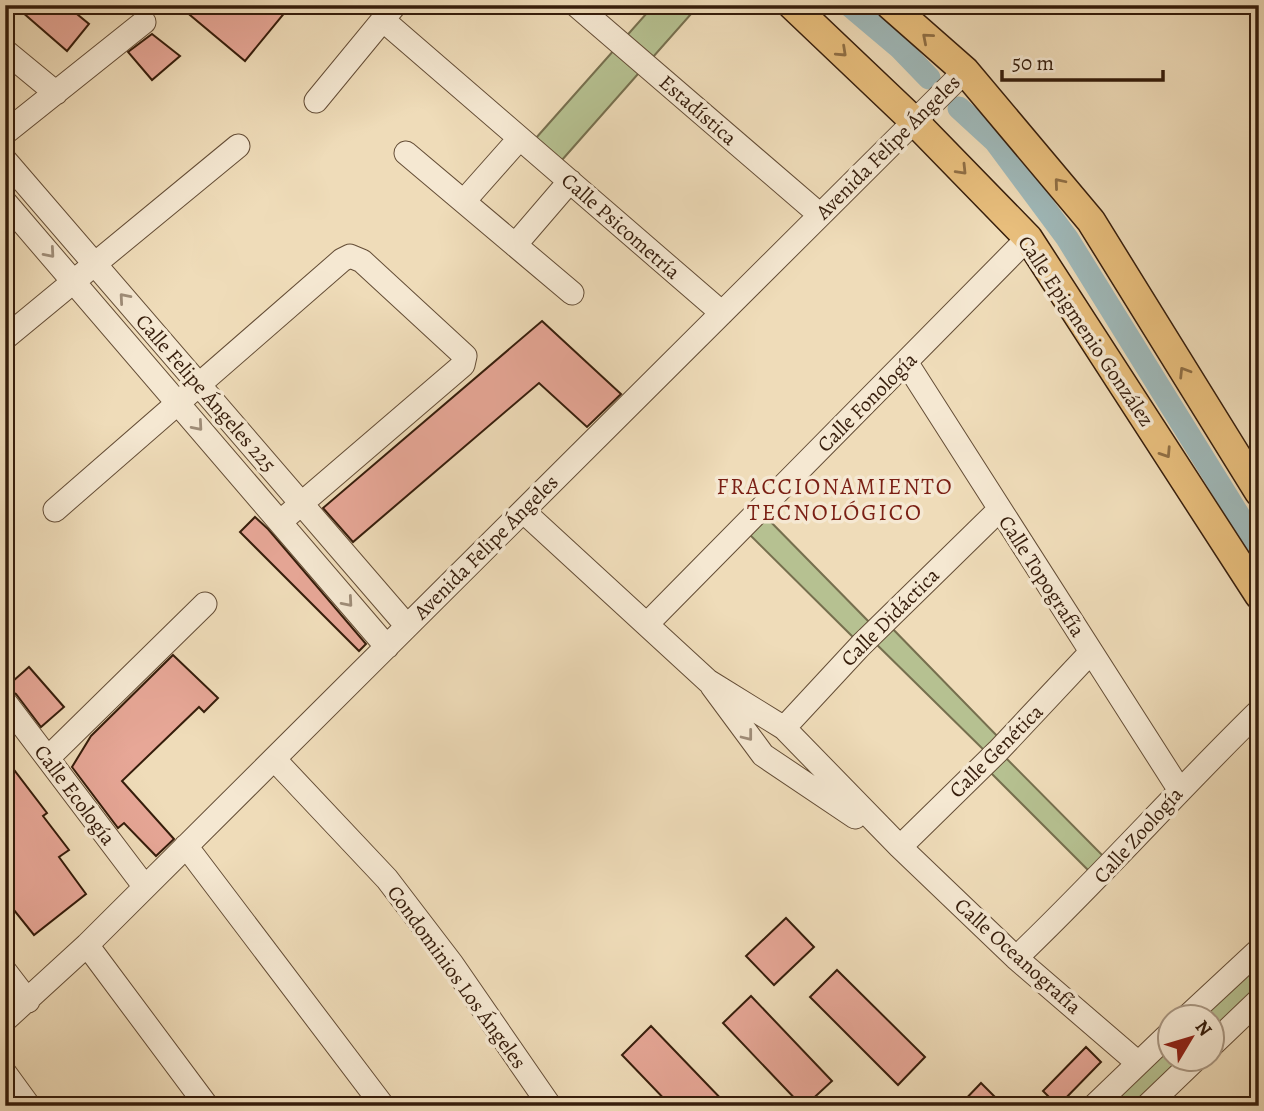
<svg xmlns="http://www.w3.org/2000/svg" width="1264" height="1111" viewBox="0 0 1264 1111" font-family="Alegreya,serif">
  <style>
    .green { fill: #b6c191; stroke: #766f4e; stroke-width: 2 }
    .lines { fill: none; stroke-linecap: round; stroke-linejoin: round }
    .canal { stroke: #9fb9ba; stroke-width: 23 }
    .building { fill: #e7a797; stroke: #361d0b; stroke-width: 2 }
    .minor-casing { stroke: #644d36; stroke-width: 25 }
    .major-casing { stroke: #361d0b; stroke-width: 31 }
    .minor { stroke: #f5e8d2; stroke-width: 23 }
    .major { stroke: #e8be7c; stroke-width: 28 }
    .oneway { stroke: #8f6e44 }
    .oneway2 { stroke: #9f8d78 }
    .labels { text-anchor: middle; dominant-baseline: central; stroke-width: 7; stroke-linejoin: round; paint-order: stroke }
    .street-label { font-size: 21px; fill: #361d0b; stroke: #f5e8d2 }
    .neighbourhood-label { font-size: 23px; letter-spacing: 2px; fill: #7a1f14; stroke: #f5e8d2 }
  </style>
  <rect width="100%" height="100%" fill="#efdcb9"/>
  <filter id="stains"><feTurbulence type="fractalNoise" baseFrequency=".00286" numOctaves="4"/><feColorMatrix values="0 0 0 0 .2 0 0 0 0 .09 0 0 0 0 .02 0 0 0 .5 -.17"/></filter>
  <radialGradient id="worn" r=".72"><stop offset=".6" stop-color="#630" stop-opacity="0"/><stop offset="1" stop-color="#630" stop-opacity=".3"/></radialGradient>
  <!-- green -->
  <path class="green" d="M654 5H699L554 169 528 147Z
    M759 510 876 629 885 621 1005 744 999 751 1112 865 1098 880 983 765 991 757 869 637 861 645 743 528Z
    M1259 960V1002L1212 1046V1016H1200Z
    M1169 1046 1170 1058 1198 1059 1148 1106H1108Z"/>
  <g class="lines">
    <!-- canal -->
    <path class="canal" d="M849 5 900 48 929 78
      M959 108 995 141 1067 238 1259 548"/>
  </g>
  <!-- building -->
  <path class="building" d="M14 5H66L89 24 67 51Z
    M178 5H291L245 61Z
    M152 34 180 56 152 80 128 52Z
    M542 321 621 394 587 427 539 383 353 542 323 508Z
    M255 517 268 529 366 644 359 651 240 532Z
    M173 655 218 698 204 712 199 707 122 781 174 839 156 856 124 823 118 828 72 767 91 736Z
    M29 667 64 707 41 727 16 694 5 688Z
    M5 758 47 813 43 816 69 850 59 857 86 894 34 935 5 899Z
    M786 918 814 947 774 985 746 956Z
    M837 970 925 1057 898 1085 810 997Z
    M751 996 832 1081 805 1106H802L723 1023Z
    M651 1026 728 1106H671L622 1055Z
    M1086 1047 1101 1062 1058 1106 1043 1091Z
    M981 1083 1004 1106H959Z"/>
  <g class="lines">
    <defs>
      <path id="minor" d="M576 5 820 215
        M383 20 722 313
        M5 51 56 93
        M316 101 395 5
        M5 133 144 22
        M406 153 572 293
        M5 160 407 626
        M464 201 519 139
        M5 202 387 647
        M515 245 570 181
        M5 338 238 146
        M906 362 1179 789
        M55 510 342 260 350 256 362 261 465 356 463 365 280 522
        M523 511 708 681 784 728 900 847 1016 958 1138 1063
        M647 624 1028 238
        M712 686 763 755 855 817
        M5 702 145 887
        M784 728 861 645 1000 509
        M48 758 205 604
        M274 759 387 879 452 964 550 1106
        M186 846 383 1106
        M900 847 998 751 1091 652
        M87 945 207 1106
        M1016 958C1100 878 1176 792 1259 711
        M5 971 28 1001
        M1188 1016 1259 950
        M5 1020 87 945 965 71
        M1212 1045 1259 1000
        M5 1073 29 1106
        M1094 1106 1170 1033
        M1147 1106 1197 1058"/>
      <path id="major" d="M792 5 914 121 1028 238 1259 595
        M890 5 965 71 1091 221 1259 492"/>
    </defs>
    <!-- minor casing -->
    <use href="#minor" class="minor-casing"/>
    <!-- major casing -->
    <use href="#major" class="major-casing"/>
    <!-- minor -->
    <use href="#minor" class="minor"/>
    <!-- major -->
    <use href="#major" class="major"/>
  </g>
  <!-- one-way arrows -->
  <defs><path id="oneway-chevron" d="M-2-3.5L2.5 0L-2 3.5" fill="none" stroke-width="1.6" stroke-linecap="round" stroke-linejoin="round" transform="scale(1.75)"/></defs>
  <g class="oneway">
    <use href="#oneway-chevron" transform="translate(927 38) rotate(-139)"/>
    <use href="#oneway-chevron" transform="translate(842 52) rotate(43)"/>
    <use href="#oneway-chevron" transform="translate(962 170) rotate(46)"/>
    <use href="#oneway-chevron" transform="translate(1059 183) rotate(-130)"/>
    <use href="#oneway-chevron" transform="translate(1184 372) rotate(-122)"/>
    <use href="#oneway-chevron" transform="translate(1166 453) rotate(57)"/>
  </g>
  <g class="oneway2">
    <use href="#oneway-chevron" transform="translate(50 253) rotate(49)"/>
    <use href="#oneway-chevron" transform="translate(124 298) rotate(-131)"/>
    <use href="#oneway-chevron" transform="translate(198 426) rotate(49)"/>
    <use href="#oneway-chevron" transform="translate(348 602) rotate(49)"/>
    <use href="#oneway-chevron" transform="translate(748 736) rotate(52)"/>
  </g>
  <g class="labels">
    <!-- street labels -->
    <g class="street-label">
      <text transform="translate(698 110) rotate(41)">Estadística</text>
      <text transform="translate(888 147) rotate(-45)">Avenida Felipe Ángeles</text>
      <text transform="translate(621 226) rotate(41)">Calle Psicometría</text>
      <text transform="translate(1086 331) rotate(56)">Calle Epigmenio González</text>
      <text transform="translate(206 393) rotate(49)">Calle Felipe Ángeles 225</text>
      <text transform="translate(867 402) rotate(-45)">Calle Fonología</text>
      <text transform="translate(486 547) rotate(-45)">Avenida Felipe Ángeles</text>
      <text transform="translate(1042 576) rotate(57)">Calle Topografía</text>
      <text transform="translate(890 617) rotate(-45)">Calle Didáctica</text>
      <text transform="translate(996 751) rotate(-45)">Calle Genética</text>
      <text transform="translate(75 795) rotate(53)">Calle Ecología</text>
      <text transform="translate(1138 835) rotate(-48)">Calle Zoología</text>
      <text transform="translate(1018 956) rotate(42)">Calle Oceanografía</text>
      <text transform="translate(457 977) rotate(54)">Condominios Los Ángeles</text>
    </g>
    <!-- neighbourhood labels -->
    <g class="neighbourhood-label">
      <text x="835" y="486">FRACCIONAMIENTO<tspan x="835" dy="26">TECNOLÓGICO</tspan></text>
    </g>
  </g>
  <!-- margin -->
  <rect width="1264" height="1111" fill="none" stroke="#efdcb9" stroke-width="28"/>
  <rect x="7" y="7" width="1250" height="1097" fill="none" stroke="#361d0b" stroke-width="3.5"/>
  <rect x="14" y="14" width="1236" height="1083" fill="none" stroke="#361d0b" stroke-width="2"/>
  <!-- north arrow -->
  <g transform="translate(1191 1038) rotate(52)"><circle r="33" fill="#f5e8d2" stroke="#a99782" stroke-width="2"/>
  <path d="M0-5L12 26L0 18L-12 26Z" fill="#8f2418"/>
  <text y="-10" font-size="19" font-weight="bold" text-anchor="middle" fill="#361d0b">N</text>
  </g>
  <!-- scale -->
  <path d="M1002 70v10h161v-10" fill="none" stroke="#361d0b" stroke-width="3.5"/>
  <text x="1012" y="70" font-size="21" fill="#361d0b" stroke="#f5e8d2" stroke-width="5" paint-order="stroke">50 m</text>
  <rect width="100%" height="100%" filter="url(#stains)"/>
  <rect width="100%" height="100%" fill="url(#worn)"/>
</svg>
